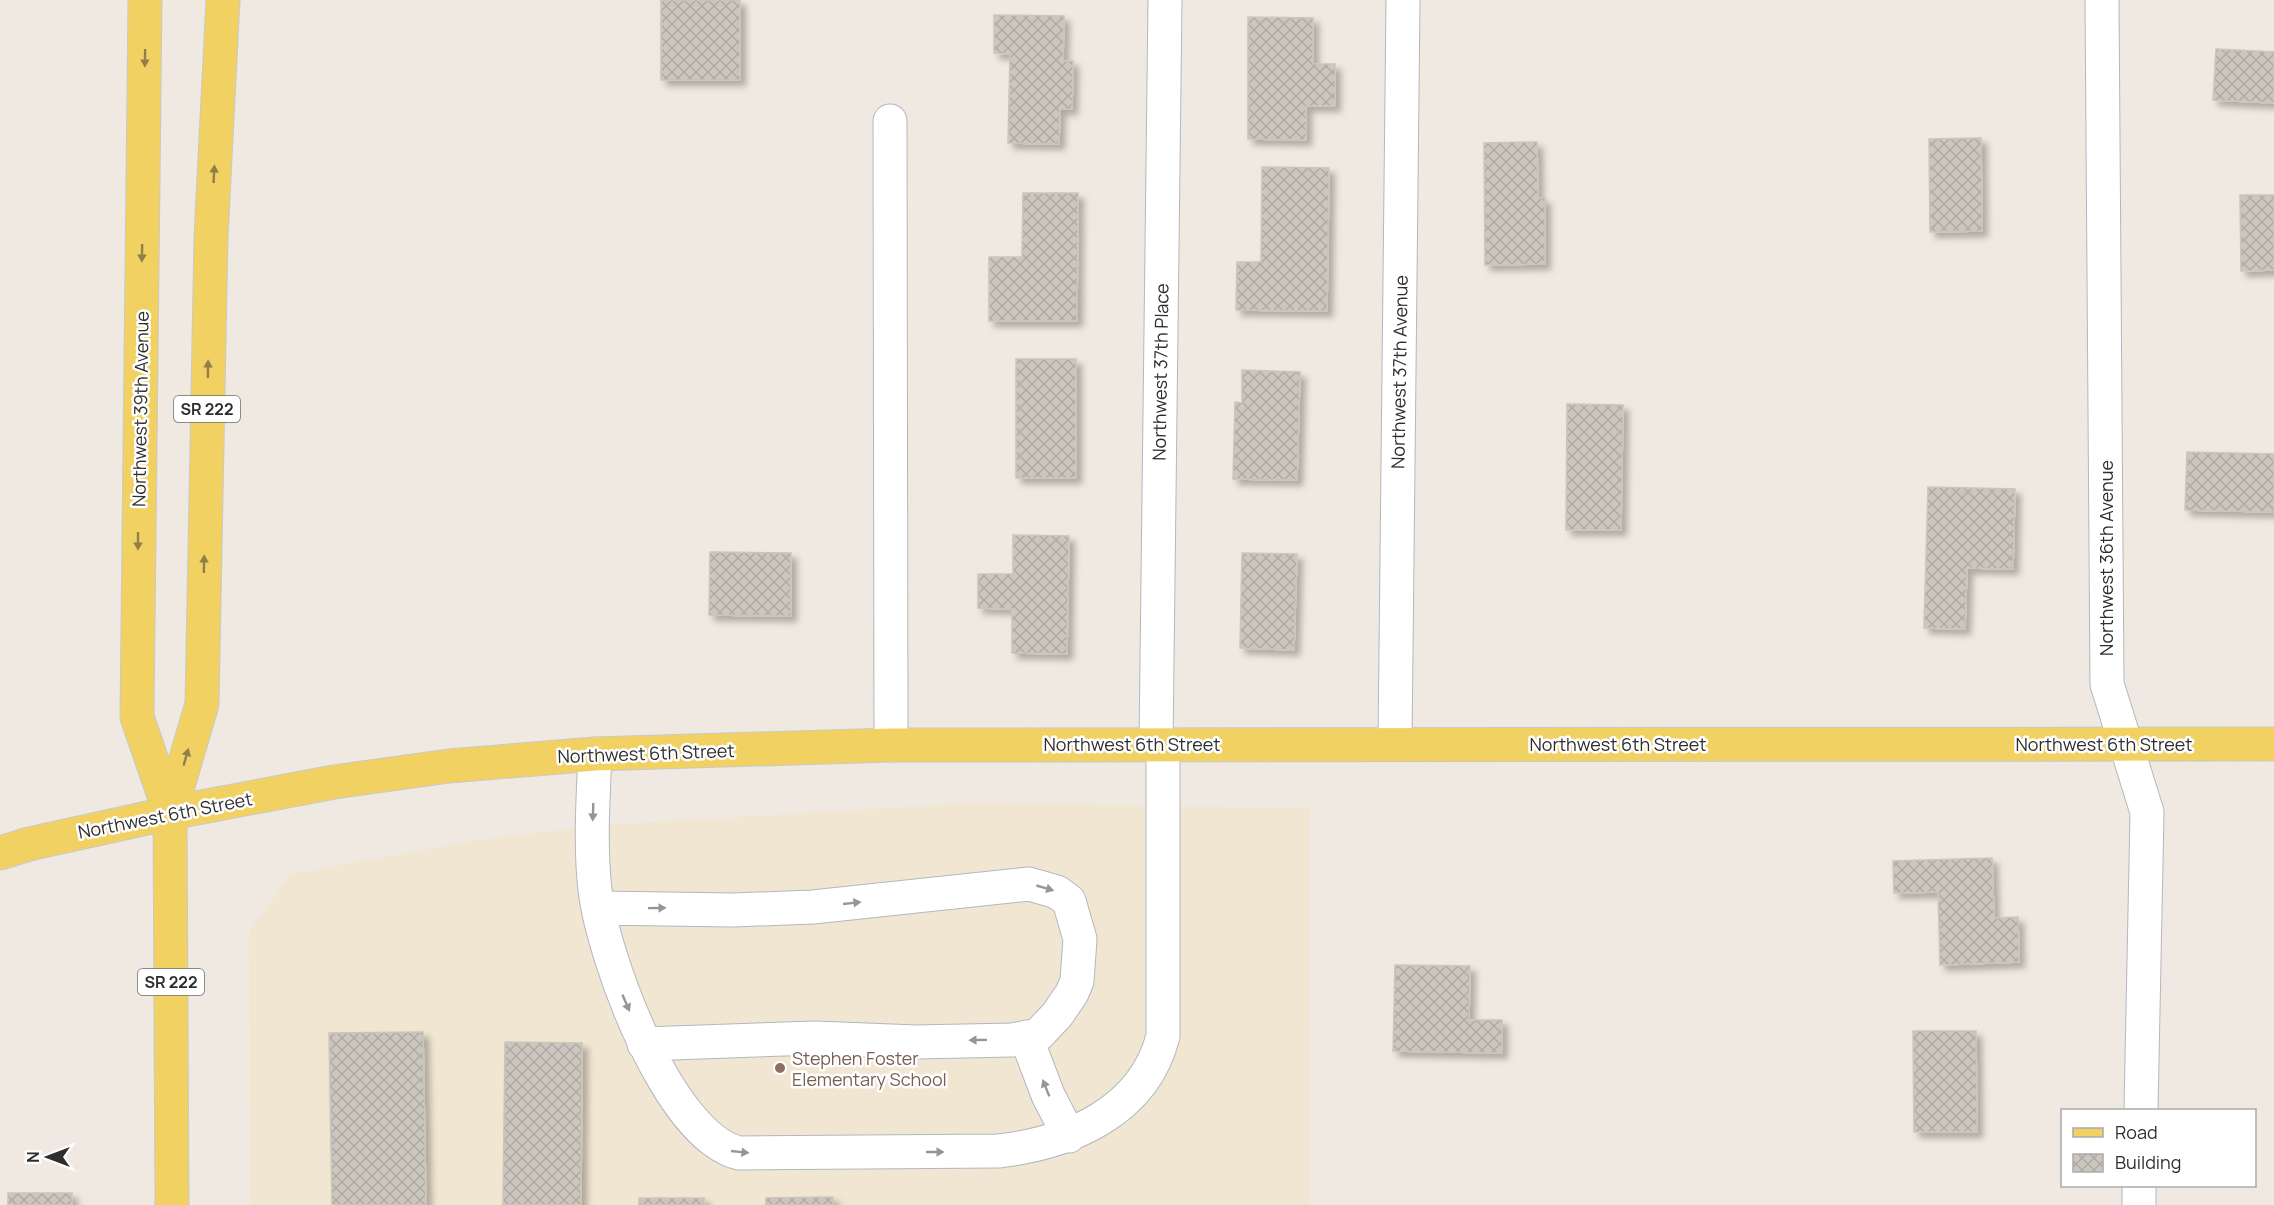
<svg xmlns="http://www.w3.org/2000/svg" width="2274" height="1205" viewBox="0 0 2274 1205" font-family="Manrope,sans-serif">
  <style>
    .education { fill: #f0e6d1 }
    .building { fill: url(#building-cross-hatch); stroke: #cbc5ba; stroke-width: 1.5; filter: url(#shadow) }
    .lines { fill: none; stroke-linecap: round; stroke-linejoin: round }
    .minor-casing { stroke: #b4b7c1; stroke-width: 35 }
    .major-casing { stroke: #c9c9c9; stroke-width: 35 }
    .minor { stroke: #fff; stroke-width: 33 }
    .major { stroke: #f2d163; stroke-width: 33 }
    .oneway { fill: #908048 }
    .oneway2 { fill: #969696 }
    .education-dot { fill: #8d6e63; stroke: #fff; stroke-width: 2 }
    .labels { text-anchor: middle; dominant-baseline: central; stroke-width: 5; stroke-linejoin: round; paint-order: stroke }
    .shield { fill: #fff; stroke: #6d6d6d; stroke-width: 1.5 }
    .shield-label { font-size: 16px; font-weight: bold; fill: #2e2e2e }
    .street-label { font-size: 18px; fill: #2e2e2e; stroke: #fff }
    .education-label { font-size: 18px; fill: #785e54; stroke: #fff; text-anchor: start }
  </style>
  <defs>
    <pattern id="building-cross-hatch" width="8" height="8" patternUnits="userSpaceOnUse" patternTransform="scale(1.5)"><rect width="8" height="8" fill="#cbc7bf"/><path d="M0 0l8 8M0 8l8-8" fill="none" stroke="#afaba4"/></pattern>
    <filter id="shadow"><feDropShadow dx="5.5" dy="5.5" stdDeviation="3" flood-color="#0004"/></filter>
  </defs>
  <rect width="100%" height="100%" fill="#efe9e1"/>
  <!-- education -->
  <path class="education" d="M972 803 1309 808 1310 1205H250L249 931 291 874 484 839 604 825Z"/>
  <!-- building -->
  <path class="building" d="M661 0H740V80H661Z
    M994 15 1064 16 1063 61H1073L1072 109H1060L1059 144 1008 143 1010 54 994 53Z
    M1248 17 1313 18V64H1335V106H1306V140L1248 139Z
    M2216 49 2274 52V103L2213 100Z
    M1981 138 1982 231 1930 232 1929 139Z
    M1537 142 1538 198H1545V264L1485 265 1484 143Z
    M1262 167 1329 168 1327 311 1236 310 1237 262H1261Z
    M1023 193H1078L1077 321H989V257H1022Z
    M2240 195H2274V270L2241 271Z
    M1016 359H1076V478H1016Z
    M1242 370 1300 372 1297 480 1233 479 1235 402 1242 403Z
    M1567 404 1623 405 1621 530H1566Z
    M2187 452 2274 454V512L2185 510Z
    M1928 487 2015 489 2013 569 1967 568 1965 629 1924 628Z
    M1013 535 1069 536 1067 654 1012 653V609L978 608V574H1013Z
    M710 552 791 553V616L709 615Z
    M1242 553 1297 554 1294 650 1240 648Z
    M1992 858 1994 918 2018 917 2019 962 1940 965 1938 892 1894 893 1893 861Z
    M1395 965 1470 966 1469 1020H1502V1053L1393 1051Z
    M1913 1031H1976L1977 1132H1914Z
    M423 1032 426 1205H332L329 1033Z
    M505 1042 582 1043 581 1205H503Z
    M8 1193H72V1205H8Z
    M833 1197V1205H766V1198Z
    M639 1198H704V1205H639Z"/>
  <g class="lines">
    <defs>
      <path id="minor" d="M2102 0 2107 684 2147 812 2141 1110
        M890 121 891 745
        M1156 744 1165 0
        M1395 744 1403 0
        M595 754C593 799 590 845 595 890 603 957 668 1136 739 1153L998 1151C1069 1143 1144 1112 1163 1036V744
        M599 908 733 910 813 907 1029 884 1057 892 1069 901 1080 939 1077 981 1072 993 1057 1015 1038 1035 1012 1040 916 1042 815 1038 644 1044
        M1026 1037 1048 1095 1069 1136
        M2139 1205V1186"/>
      <path id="major" d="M145 0 137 717 170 813
        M0 853 29 844 170 813 334 782 449 766 595 754 891 745 2274 744
        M172 1205 170 813 202 704 211 237 223 0"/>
    </defs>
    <!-- minor casing -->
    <use href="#minor" class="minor-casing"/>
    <!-- major casing -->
    <use href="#major" class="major-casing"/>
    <!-- minor -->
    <use href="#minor" class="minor"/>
    <!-- major -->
    <use href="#major" class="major"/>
  </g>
  <!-- one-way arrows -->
  <defs><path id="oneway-solid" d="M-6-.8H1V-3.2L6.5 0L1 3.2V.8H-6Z" transform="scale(1.5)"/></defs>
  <g class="oneway">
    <use href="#oneway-solid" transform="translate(145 58) rotate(91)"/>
    <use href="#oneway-solid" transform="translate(214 174) rotate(-87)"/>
    <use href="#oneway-solid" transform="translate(142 253) rotate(91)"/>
    <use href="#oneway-solid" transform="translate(208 369) rotate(-89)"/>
    <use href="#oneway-solid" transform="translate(138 541) rotate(90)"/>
    <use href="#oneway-solid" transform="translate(204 564) rotate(-89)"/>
    <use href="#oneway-solid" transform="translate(186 757) rotate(-74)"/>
  </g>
  <g class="oneway2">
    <use href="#oneway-solid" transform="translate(593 812) rotate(92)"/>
    <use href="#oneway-solid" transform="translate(1045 888) rotate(16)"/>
    <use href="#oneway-solid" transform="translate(852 903) rotate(-6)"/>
    <use href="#oneway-solid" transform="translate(657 908) rotate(-1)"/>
    <use href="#oneway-solid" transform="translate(626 1003) rotate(67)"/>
    <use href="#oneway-solid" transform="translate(978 1040) rotate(179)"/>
    <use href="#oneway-solid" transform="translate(1046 1088) rotate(-112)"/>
    <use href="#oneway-solid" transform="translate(740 1152) rotate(6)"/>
    <use href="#oneway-solid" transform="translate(935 1152)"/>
  </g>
  <!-- markers -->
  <circle class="education-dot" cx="780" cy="1068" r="6"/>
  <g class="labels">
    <!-- shield labels -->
    <g class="shield">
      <rect x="174" y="396" width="66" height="26" rx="4.5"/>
      <rect x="138" y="969" width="66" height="26" rx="4.5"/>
    </g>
    <g class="shield-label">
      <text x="207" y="409">SR 222</text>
      <text x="171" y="982">SR 222</text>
    </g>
    <!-- street labels -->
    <g class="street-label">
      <text transform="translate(1160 372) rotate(-89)">Northwest 37th Place</text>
      <text transform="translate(1399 372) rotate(-89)">Northwest 37th Avenue</text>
      <text transform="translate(140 409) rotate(-89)">Northwest 39th Avenue</text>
      <text transform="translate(2106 558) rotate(-90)">Northwest 36th Avenue</text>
      <text x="1132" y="744">Northwest 6th Street</text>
      <text x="1618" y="744">Northwest 6th Street</text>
      <text x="2104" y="744">Northwest 6th Street</text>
      <text transform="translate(646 753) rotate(-2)">Northwest 6th Street</text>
      <text transform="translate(165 815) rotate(-11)">Northwest 6th Street</text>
    </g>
    <!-- education labels -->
    <g class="education-label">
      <text x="792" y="1058">Stephen Foster<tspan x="792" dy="21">Elementary School</tspan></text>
    </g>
  </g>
  <!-- legend -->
  <rect x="2061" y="1109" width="195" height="78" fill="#ffffff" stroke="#ababab" stroke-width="1.5"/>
  <rect x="2073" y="1128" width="30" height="9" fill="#f2d163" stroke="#ababab" stroke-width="1.5"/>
  <text x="2115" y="1139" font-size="18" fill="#2e2e2e">Road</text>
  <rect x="2073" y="1154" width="30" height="18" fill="url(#building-cross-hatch)" stroke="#ababab" stroke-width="1.5"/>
  <text x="2115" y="1169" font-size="18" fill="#2e2e2e">Building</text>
  <!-- north arrow -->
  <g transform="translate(48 1157) rotate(270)" stroke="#ffffff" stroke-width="4.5" paint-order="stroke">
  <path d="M0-4.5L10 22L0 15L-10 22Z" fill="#2e2e2e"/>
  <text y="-9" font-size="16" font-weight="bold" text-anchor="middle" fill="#2e2e2e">N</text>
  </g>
</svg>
